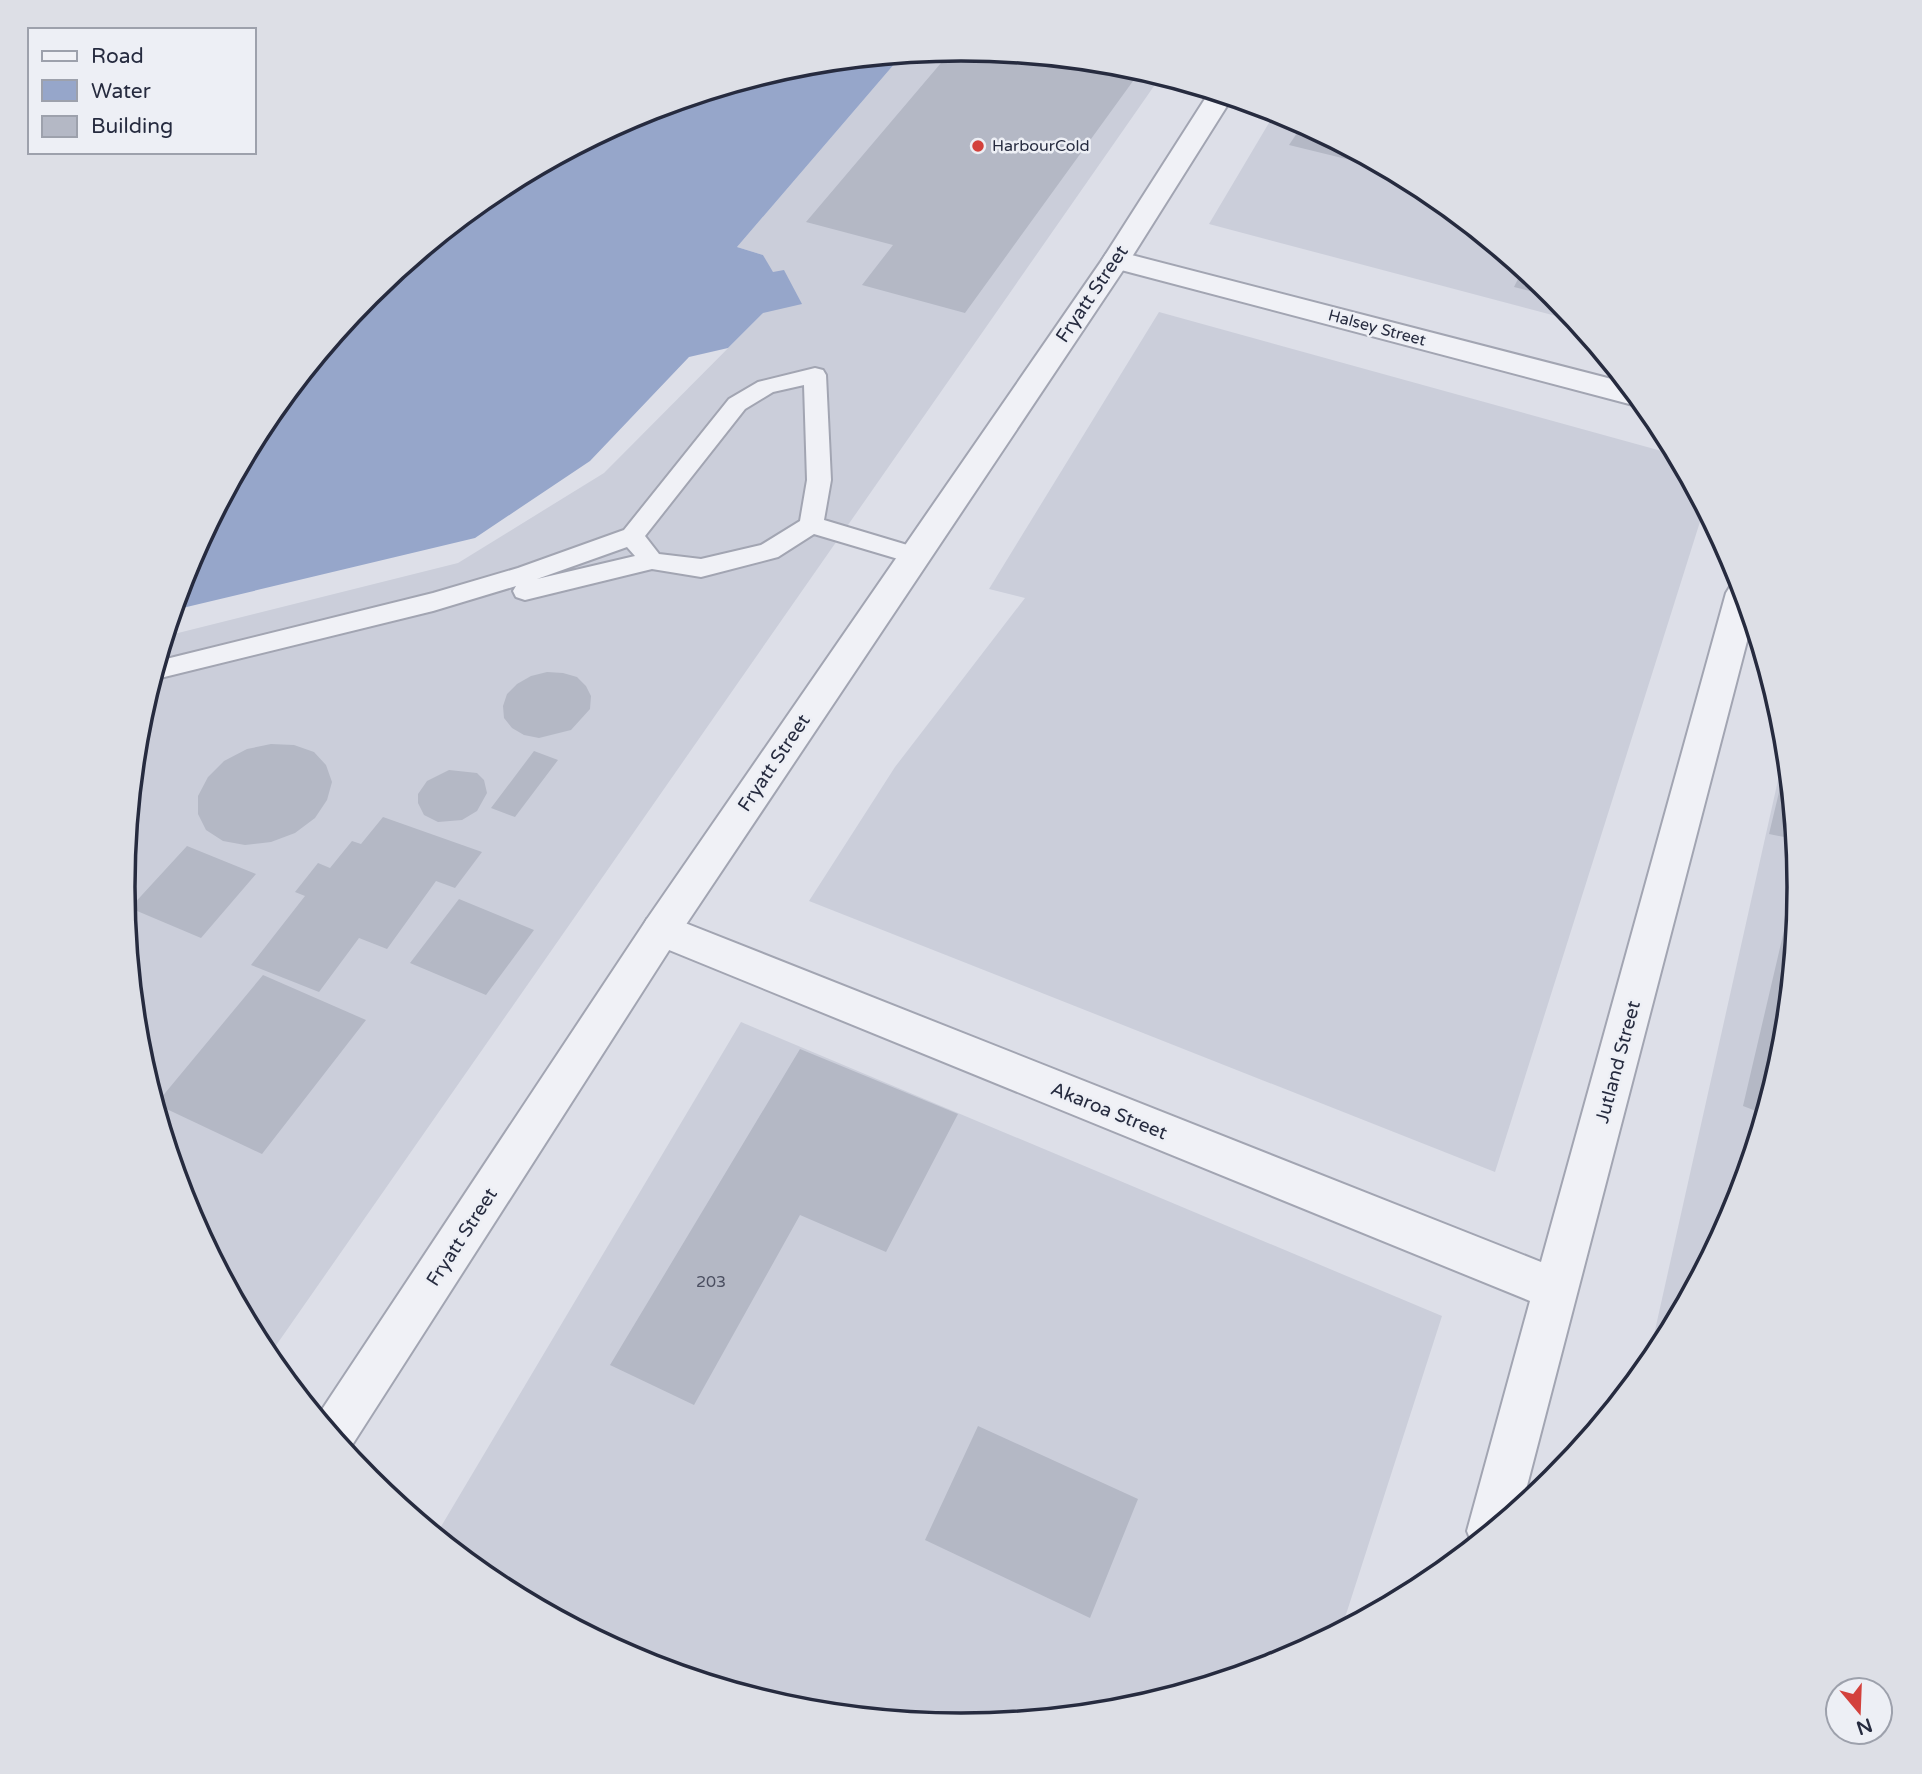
<svg xmlns="http://www.w3.org/2000/svg" width="1922" height="1774" viewBox="0 0 1922 1774" font-family="'Varela Round',sans-serif">
  <style>
    .built { fill: #cbceda }
    .water { fill: #96a6ca }
    .building { fill: #b4b8c5 }
    .lines { fill: none; stroke-linecap: round; stroke-linejoin: round }
    .service-casing { stroke: #a2a5b2; stroke-width: 4 }
    .minor-casing { stroke: #a2a5b2; stroke-width: 4 }
    .tertiary-casing { stroke: #a2a5b2; stroke-width: 4 }
    .service { fill: #f0f1f6; fill-rule: evenodd }
    .minor { fill: #f0f1f6; fill-rule: evenodd }
    .tertiary { fill: #f0f1f6; fill-rule: evenodd }
    .poi-dot { fill: #d3413c; stroke: #edeff5; stroke-width: 2.5 }
    .labels { text-anchor: middle; dominant-baseline: central; stroke-width: 5; stroke-linejoin: round; paint-order: stroke }
    .far-poi-label { font-size: 16px; fill: #262b3f; stroke: #edeff5; text-anchor: start }
    .far-street-label { font-size: 16px; fill: #262b3f; stroke: #edeff5 }
    .number-label { font-size: 16px; fill: #4a4e60 }
    .street-label { font-size: 19px; fill: #262b3f; stroke: #edeff5 }
    .rim { fill: none; stroke: #262b3f; stroke-width: 3.5 }
  </style>
  <rect width="100%" height="100%" fill="#dddfe8"/>
  <!-- built -->
  <path class="built" d="M961 49 1125 65 1161 76 268 1357 187 1207 139 1050 123 887 139 723 166 636 458 563 604 473 762 314 264 421 772 273 763 255 737 247 902 55Z
    M1276 111 1427 190 1554 295 1575 321 1209 224Z
    M1159 312 1676 455 1704 509 1495 1172 809 901 895 767 1025 598 989 589Z
    M1785 749 1799 887 1783 1051 1735 1208 1658 1353 1647 1366Z
    M741 1022 1442 1316 1341 1630 1281 1661 1124 1709 961 1725 797 1709 640 1661 495 1584 436 1535Z"/>
  <!-- water -->
  <path class="water" d="M902 55 737 247 763 255 773 272 784 270 802 304 763 313 728 348 689 357 590 461 475 538 174 610 187 566 264 421 369 294 496 190 641 113 798 65Z"/>
  <!-- building -->
  <path class="building" d="M961 49 1125 65 1141 70 965 313 862 285 893 245 806 222 952 50Z
    M1282 113 1384 167 1383 168 1289 145 1301 127 1277 122Z
    M1523 269 1554 295 1557 298 1514 287Z
    M547 672 563 673 577 677 586 686 591 696 590 709 571 730 539 738 524 735 512 728 504 718 503 706 507 694 517 684 531 676Z
    M271 744 294 745 314 752 326 765 332 782 327 800 315 818 295 833 271 842 245 845 223 841 206 830 198 814V796L208 777 224 761 247 749Z
    M534 751 558 760 515 817 491 808Z
    M1786 763H1787L1794 839 1769 834Z
    M449 770 477 773 484 780 487 793 477 811 462 820 438 822 424 815 418 803V794L427 781Z
    M383 817 482 852 455 888 436 881 387 949 359 938 319 992 251 965 305 896 295 892 318 863 330 868 352 841 361 844Z
    M187 846 256 874 201 938 130 908Z
    M1797 875 1799 887 1783 1051 1764 1114 1743 1106Z
    M459 899 534 930 486 995 410 963Z
    M263 975 366 1020 262 1154 156 1104Z
    M800 1049 958 1114 886 1252 800 1215 694 1405 610 1365Z
    M978 1426 1138 1499 1090 1618 925 1540Z"/>
  <g class="lines">
    <defs>
      <path id="service" d="M815 368 823 370 826 375 831 480 824 520 924 550 927 556 924 562 915 564 814 534 778 557 701 577 652 569 525 600 516 597 513 591 516 586 433 611 152 680 158 661 433 593 518 568 624 530 729 399 758 382ZM804 385 807 480 800 521 761 545 701 559 659 554 645 536 745 409 773 392ZM627 547 635 556 537 579Z"/>
      <path id="minor" d="M1116 251 1627 383 1644 404 1637 406 1106 266 1102 260 1106 254Z
        M1740 582 1752 622 1522 1505 1473 1546 1467 1531 1530 1301 647 941 641 930 647 919 661 914 675 919 1541 1262 1726 593 1731 585Z"/>
      <path id="tertiary" d="M1210 91 1232 98 1130 260 675 941 347 1453 317 1417 647 919 1102 260Z"/>
    </defs>
    <!-- service casing -->
    <use href="#service" class="service-casing"/>
    <!-- minor casing -->
    <use href="#minor" class="minor-casing"/>
    <!-- tertiary casing -->
    <use href="#tertiary" class="tertiary-casing"/>
    <!-- service -->
    <use href="#service" class="service"/>
    <!-- minor -->
    <use href="#minor" class="minor"/>
    <!-- tertiary -->
    <use href="#tertiary" class="tertiary"/>
  </g>
  <!-- markers -->
  <circle class="poi-dot" cx="978" cy="146" r="7"/>
  <g class="labels">
    <!-- far-poi labels -->
    <g class="far-poi-label">
      <text x="992" y="146">HarbourCold</text>
    </g>
    <!-- far-street labels -->
    <g class="far-street-label">
      <text transform="translate(1377 328) rotate(15)">Halsey Street</text>
    </g>
    <!-- number labels -->
    <g class="number-label">
      <text x="711" y="1282">203</text>
    </g>
    <!-- street labels -->
    <g class="street-label">
      <text transform="translate(1092 294) rotate(-56)">Fryatt Street</text>
      <text transform="translate(774 763) rotate(-56)">Fryatt Street</text>
      <text transform="translate(1618 1062) rotate(-75)">Jutland Street</text>
      <text transform="translate(1109 1111) rotate(22)">Akaroa Street</text>
      <text transform="translate(462 1237) rotate(-57)">Fryatt Street</text>
    </g>
  </g>
  <!-- crop -->
  <path d="M0 0H1922V1774H0ZM135 887a826 826 0 1 1 1652 0a826 826 0 1 1-1652 0Z" fill="#dddfe6" fill-rule="evenodd"/>
  <path class="rim" d="M135 887a826 826 0 1 1 1652 0a826 826 0 1 1-1652 0Z"/>
  <!-- legend -->
  <rect x="28" y="28" width="228" height="126" fill="#edeff5" stroke="#9da1ac" stroke-width="2"/>
  <rect x="42" y="51" width="35" height="10" fill="#f0f1f6" stroke="#9da1ac" stroke-width="2"/>
  <text x="91" y="63" font-size="21" fill="#262b3f">Road</text>
  <rect x="42" y="80" width="35" height="21" fill="#96a6ca" stroke="#9da1ac" stroke-width="2"/>
  <text x="91" y="98" font-size="21" fill="#262b3f">Water</text>
  <rect x="42" y="116" width="35" height="21" fill="#b4b8c5" stroke="#9da1ac" stroke-width="2"/>
  <text x="91" y="133" font-size="21" fill="#262b3f">Building</text>
  <!-- north arrow -->
  <g transform="translate(1859 1711) rotate(161)"><circle r="33" fill="#edeff5" stroke="#9da1ac" stroke-width="2"/>
  <path d="M0-5L12 26L0 18L-12 26Z" fill="#d3413c"/>
  <text y="-10" font-size="19" font-weight="bold" text-anchor="middle" fill="#262b3f">N</text>
  </g>
</svg>
